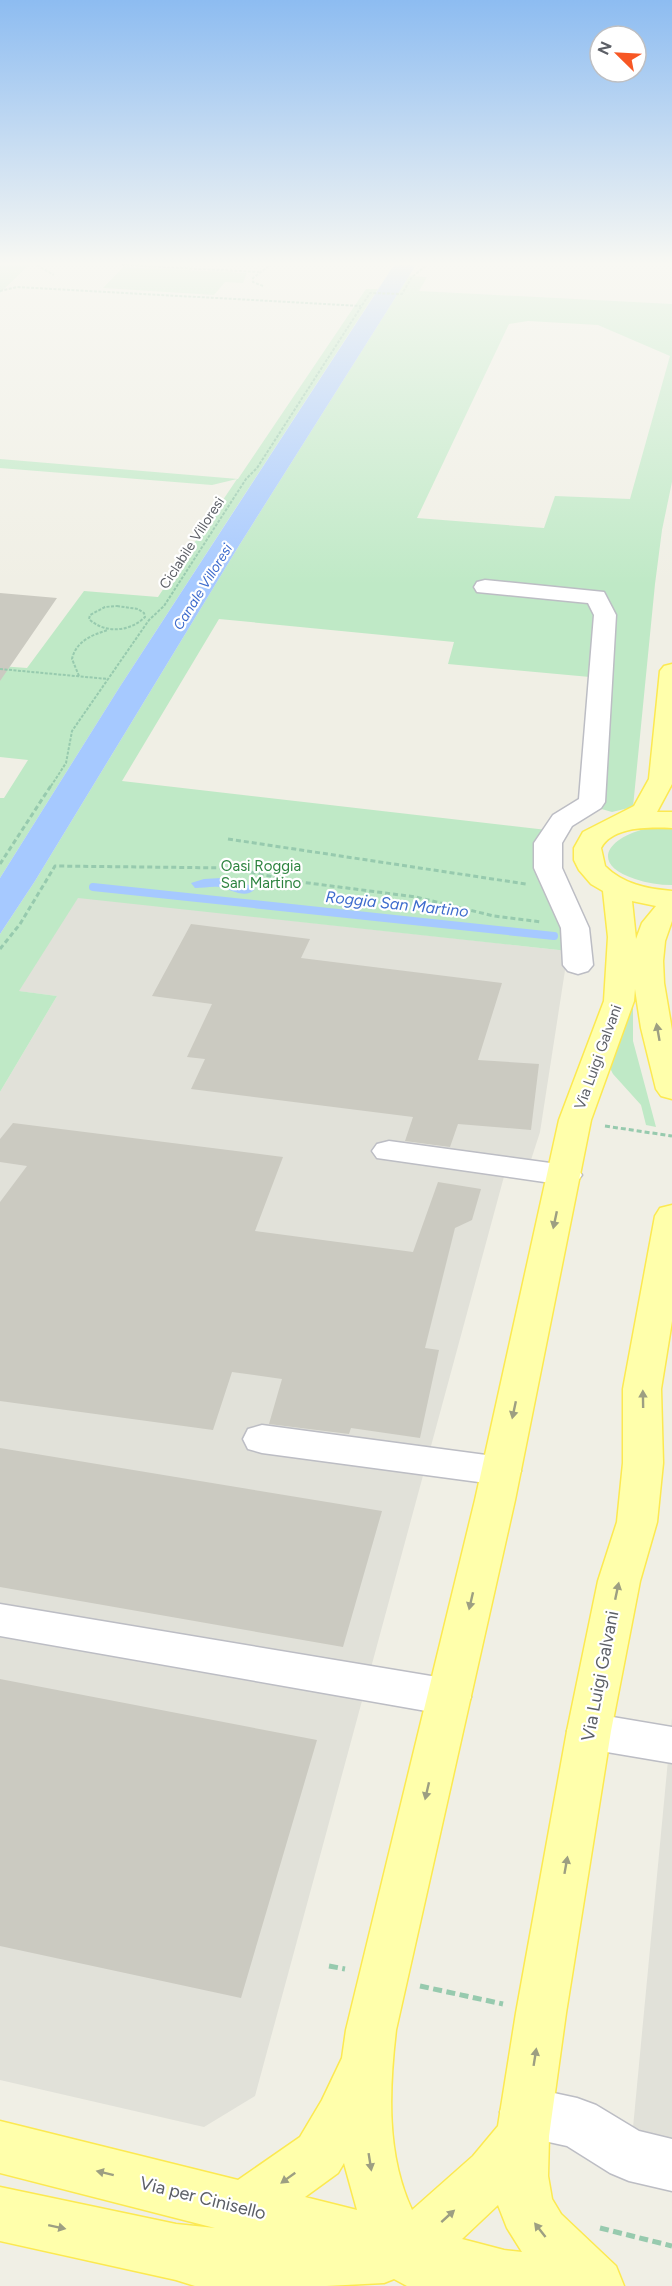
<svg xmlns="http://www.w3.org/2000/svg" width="672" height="2286" viewBox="0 0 672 2286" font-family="Figtree,sans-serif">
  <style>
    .industrial { fill: #e1e1d9 }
    .green { fill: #bfe9c6; fill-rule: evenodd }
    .water { fill: #a6c9ff }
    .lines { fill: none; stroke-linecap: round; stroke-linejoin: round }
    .stream { stroke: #a6c9ff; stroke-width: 8 }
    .building { fill: #cbcac1 }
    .minor-casing { stroke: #bcbdc4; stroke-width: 3 }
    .major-casing { stroke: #fce951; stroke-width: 3 }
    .path-far2 { stroke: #97caae; stroke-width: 2; stroke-dasharray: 3 1.5; stroke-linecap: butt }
    .path-far1 { stroke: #97caae; stroke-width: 3; stroke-dasharray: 5 3; stroke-linecap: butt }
    .path { stroke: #97caae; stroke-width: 5; stroke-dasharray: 9 4.5; stroke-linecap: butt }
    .minor { fill: #fff; fill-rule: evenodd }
    .major { fill: #ffffab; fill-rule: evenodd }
    .oneway { fill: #9d9f82 }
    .labels { text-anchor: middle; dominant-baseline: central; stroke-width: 4.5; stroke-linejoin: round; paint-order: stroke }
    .far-street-label { font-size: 14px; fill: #5c5f66; stroke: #fff }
    .far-water-label { font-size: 14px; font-style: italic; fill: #3e6ccd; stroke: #fff }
    .park-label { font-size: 15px; fill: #2e8440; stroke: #fff }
    .street-label { font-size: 15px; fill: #5c5f66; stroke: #fff }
    .water-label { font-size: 16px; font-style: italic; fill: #3e6ccd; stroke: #fff }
    .near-street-label { font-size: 18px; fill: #5c5f66; stroke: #fff }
  </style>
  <rect width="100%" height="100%" fill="#f0efe5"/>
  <!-- industrial -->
  <path class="industrial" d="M78 897 568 951 540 1132 531 1160 509 1158 255 2096 204 2127 0 2080V1092L57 996 18 991Z
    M672 1718V2146L632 2138Z"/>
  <!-- green -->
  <path class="green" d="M0 265H29L0 293Z
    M123 267 247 273 243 283 225 282 214 295 103 288Z
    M409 276 427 277 419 291 672 304V482L662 530 655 584 633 807 612 812 591 806 590 677 448 664 454 642 219 619 122 781 547 830 554 895 568 951 78 898 19 991 57 996 0 1092V934L35 881 240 544ZM528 321 598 325 670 356 630 499 555 496 544 528 417 518 509 324Z
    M366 289H378L119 688 0 878V798H4L28 760 0 757V666L27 668 84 591 158 597 237 479 212 485 0 468V459L238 479Z
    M644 829H672V885C659 885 647 883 635 879 590 864 607 839 644 829Z
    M633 993V1041L656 1127 646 1125 641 1105 613 1074 608 1064Z"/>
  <!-- water -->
  <path class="water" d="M394 265H416L240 544 35 881 0 934V878L119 688Z
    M221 878 245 883 255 889C245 900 232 889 219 887 212 886 203 888 195 888L191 883 204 879Z"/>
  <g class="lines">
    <!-- stream -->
    <path class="stream" d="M93 887 554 936"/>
  </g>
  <!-- building -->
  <path class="building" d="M0 593 57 598 0 681Z
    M191 924 310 939 301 958 502 983 478 1060 539 1064 531 1130 458 1124 450 1147 405 1141 413 1117 191 1089 205 1059 187 1057 212 1004 152 996Z
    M13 1123 283 1157 255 1231 413 1252 438 1182 481 1189 472 1220 455 1228 425 1348 439 1350 420 1438 351 1428 349 1434 269 1424 282 1379 232 1372 213 1430 0 1401V1202L27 1166 0 1162V1139Z
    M0 1448 382 1511 343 1647 0 1587Z
    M0 1679 317 1740 241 1998 0 1946Z"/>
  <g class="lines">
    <defs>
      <path id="minor" d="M485 580 604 592 616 615 605 802 601 808 572 826 562 843V868L589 928 593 965 588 971 578 974 568 971 563 965 561 928 534 868V843L553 815 579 799 594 615 588 603 477 592 474 587 477 582Z
        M389 1141 565 1165 577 1168 582 1175 577 1182 565 1185 377 1158 372 1151 377 1144Z
        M262 1425 501 1457 515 1461 521 1471 515 1481 501 1485 262 1453 248 1449 243 1439 248 1429Z
        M0 1604 449 1679 465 1684 471 1697 465 1710 449 1715 0 1636Z
        M589 1713 672 1727V1763L589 1749 573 1744 567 1731 573 1718Z
        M526 2087 577 2098 596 2105 639 2131 672 2139V2191L629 2181 610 2173 567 2146 526 2137 507 2130 500 2112 507 2094Z"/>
      <path id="major" d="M672 664V784L657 812H672V828C650 827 613 826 601 848L605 866C623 884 647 889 672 891V921L665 941 663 961 664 983 672 1030V1099L661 1096 656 1089 641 1028 635 989 634 1001 591 1120 515 1500 396 2030C389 2090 386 2154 412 2210L473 2156 498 2126 516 2013 567 1731 598 1581 617 1522 623 1463V1389L655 1216 660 1208 672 1205V1321L661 1389 663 1463 657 1522 640 1581 611 1731 566 2013 549 2136 548 2176 552 2199 561 2214 616 2266 624 2286H407L394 2279 384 2283 326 2286H195L176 2280 0 2241V2187L176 2224 215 2228 0 2173V2121L238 2180 300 2137 322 2100 342 2058 346 2030 475 1500 559 1120 604 1001 608 937 603 891 591 884 579 870 574 860V848L583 832 634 806 649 779 660 671 664 666ZM632 901 656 906 642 923 636 939ZM344 2163 357 2210 305 2197 338 2173ZM498 2205 507 2228 522 2252 504 2250 462 2239Z"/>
    </defs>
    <!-- minor casing -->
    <use href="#minor" class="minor-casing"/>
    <!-- major casing -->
    <use href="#major" class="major-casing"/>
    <!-- path-far2 -->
    <path class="path-far2" d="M37 265 54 275
      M122 265 259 272
      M263 286 253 282V278L270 265
      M0 291 17 287 361 306
      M117 606 138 609 144 613 145 617C130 632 105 634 89 619L90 615 105 607Z
      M0 669 108 679
      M79 676 72 659C76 641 92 635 108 630
      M51 786 66 763 72 731 149 620 164 606 246 479 257 468 370 293 402 294 412 277 427 265"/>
    <!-- path-far1 -->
    <path class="path-far1" d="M228 839 526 884
      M0 864 52 784
      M0 949 20 924 55 866 232 868 293 881 416 897 494 916 542 922
      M605 1126 672 1136"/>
    <!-- path -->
    <path class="path" d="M329 1966 345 1969
      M420 1986 503 2004
      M600 2228 672 2246"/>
    <!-- minor -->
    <use href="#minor" class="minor"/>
    <!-- major -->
    <use href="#major" class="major"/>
  </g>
  <!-- one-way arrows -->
  <defs><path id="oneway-solid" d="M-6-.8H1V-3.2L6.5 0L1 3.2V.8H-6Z" transform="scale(1.5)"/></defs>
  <g class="oneway">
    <use href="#oneway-solid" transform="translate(658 1032) rotate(-100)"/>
    <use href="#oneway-solid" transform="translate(555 1220) rotate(102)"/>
    <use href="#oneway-solid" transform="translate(643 1399) rotate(-91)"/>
    <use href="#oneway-solid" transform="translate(514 1410) rotate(102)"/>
    <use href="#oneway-solid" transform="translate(617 1591) rotate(-78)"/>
    <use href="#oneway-solid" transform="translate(471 1601) rotate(103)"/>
    <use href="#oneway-solid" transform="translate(427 1791) rotate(103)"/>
    <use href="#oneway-solid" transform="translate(566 1865) rotate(-80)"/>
    <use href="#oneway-solid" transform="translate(535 2057) rotate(-81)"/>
    <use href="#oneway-solid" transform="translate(370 2162) rotate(81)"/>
    <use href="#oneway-solid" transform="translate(105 2173) rotate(-166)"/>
    <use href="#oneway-solid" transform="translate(288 2178) rotate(144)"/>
    <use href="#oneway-solid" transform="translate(448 2216) rotate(-42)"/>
    <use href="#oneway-solid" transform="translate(57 2227) rotate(12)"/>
    <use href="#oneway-solid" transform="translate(540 2230) rotate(-128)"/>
  </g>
  <!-- sky -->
  <linearGradient id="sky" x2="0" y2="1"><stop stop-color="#8dbcf1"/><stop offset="0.45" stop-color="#f8f8f3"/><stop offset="1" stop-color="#f8f8f3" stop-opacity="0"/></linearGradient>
  <rect width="672" height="585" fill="url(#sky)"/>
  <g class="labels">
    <!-- far-street labels -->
    <g class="far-street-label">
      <text transform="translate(192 543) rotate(-57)">Ciclabile Villoresi</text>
    </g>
    <!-- far-water labels -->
    <g class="far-water-label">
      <text transform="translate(203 587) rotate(-58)">Canale Villoresi</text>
    </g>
    <!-- park labels -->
    <g class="park-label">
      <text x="261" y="866">Oasi Roggia<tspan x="261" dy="17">San Martino</tspan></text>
    </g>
    <!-- street labels -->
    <g class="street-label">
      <text transform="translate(598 1057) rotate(-70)">Via Luigi Galvani</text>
    </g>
    <!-- water labels -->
    <g class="water-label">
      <text transform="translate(397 904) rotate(6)">Roggia San Martino</text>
    </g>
    <!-- near-street labels -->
    <g class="near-street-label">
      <text transform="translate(600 1676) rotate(-79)">Via Luigi Galvani</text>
      <text transform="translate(203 2198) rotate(14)">Via per Cinisello</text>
    </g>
  </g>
  <!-- north arrow -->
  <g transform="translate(618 54) rotate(294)"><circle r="28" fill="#ffffff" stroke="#bebfc2" stroke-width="1.5"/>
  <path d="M0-4.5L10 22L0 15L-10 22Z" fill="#f75724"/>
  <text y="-9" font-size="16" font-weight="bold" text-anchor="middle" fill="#5c5f66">N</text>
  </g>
</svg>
